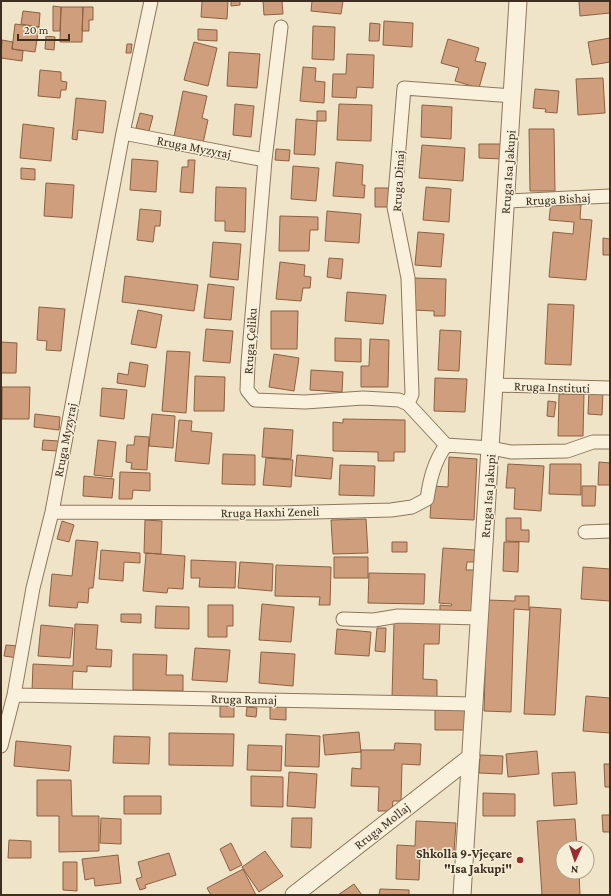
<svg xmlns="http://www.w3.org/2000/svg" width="611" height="896" viewBox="0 0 611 896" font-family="'Crimson Pro',serif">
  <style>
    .building { fill: #cf9f7d; stroke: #8d5f41 }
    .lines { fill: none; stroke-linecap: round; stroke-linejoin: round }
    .minor-casing { stroke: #8d765c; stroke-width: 15 }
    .tertiary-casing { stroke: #8d765c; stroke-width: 19 }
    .minor { stroke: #faf1dc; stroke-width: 13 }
    .tertiary { stroke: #faf1dc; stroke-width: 17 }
    .poi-dot { fill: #9e2a2b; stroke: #f7eed8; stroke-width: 1.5 }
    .labels { text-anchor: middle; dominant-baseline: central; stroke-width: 3; stroke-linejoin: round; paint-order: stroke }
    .street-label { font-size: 13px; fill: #3d2e20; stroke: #f7eed8 }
    .poi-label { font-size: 13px; font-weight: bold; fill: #3d2e20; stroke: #f7eed8; text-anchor: end }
  </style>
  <rect width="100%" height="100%" fill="#f0e4c8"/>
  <!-- building -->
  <path class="building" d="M202 1H228L227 19 201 17Z
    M231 1H240V5L231 6Z
    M263 1H282L283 14 264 15Z
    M312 1H343L341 14 311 11Z
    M579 1H610V13L580 16Z
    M53 6 61 7 60 31H53Z
    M61 7H83L82 42H60Z
    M83 7H93V20H89V31H82Z
    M23 11 40 13 39 27 21 24Z
    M384 21 413 23 412 47 383 45Z
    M370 23 380 24 379 41H369Z
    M15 24 39 27 35 52 12 49Z
    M313 26 335 27 334 60 312 59Z
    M198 29 217 30V41L198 40Z
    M46 36 55 37 54 50 45 49Z
    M610 38V62L592 65 588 42Z
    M448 39 479 48 475 61 486 63 479 88 455 81 459 68 441 63Z
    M2 40 13 42 12 49 23 51 22 61 1 58Z
    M194 42 217 48 208 86 184 80Z
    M127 44H132L131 53H126Z
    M229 52 260 54 257 88 227 86Z
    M347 54 374 55 373 88 357 87 356 98 332 97 333 74H346Z
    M303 67 316 68 315 81 325 82 324 103 300 101Z
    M40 70 61 72V81L67 82 66 90H61L60 98 38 96Z
    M603 78 605 113 578 115 576 79Z
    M535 89 559 91 557 113 545 112 546 109 533 108Z
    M183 91 207 96 202 118 208 120 203 143 174 137Z
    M76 98 106 101 103 133 78 130 77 140 72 139Z
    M235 104 254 106 251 137 233 135Z
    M339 104 372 105 371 141 337 140Z
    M422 105 452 107 451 139 421 137Z
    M317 111H326V121H317Z
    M140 113 153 116 149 131 136 128Z
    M296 119 317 121 315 155 294 154Z
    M23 124 54 128 51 161 20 158Z
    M529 129H554L555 191H530Z
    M479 144H504L503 159 479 158Z
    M422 145 465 148 463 181 419 178Z
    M276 149 290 150 289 161 275 160Z
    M132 159 158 161 156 192 130 190Z
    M188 160H195L193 193 180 192 182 167H188Z
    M336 162 363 165 362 185H365L364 198 333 196Z
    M293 166 319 168 316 201 291 199Z
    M21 168 35 169V180L21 179Z
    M46 183 74 185 72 218 44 216Z
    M216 187 246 188 245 232 225 231V221H215Z
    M426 187 451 189 449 222 423 220Z
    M375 188H393V207H375Z
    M551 202 581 205 580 219 592 220 586 280 549 277 553 232 573 234 574 222 549 220Z
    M140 209 161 211 160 226H155L153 242 137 240Z
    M327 211 361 214 359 243 325 241Z
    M280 216 318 217V230H310L309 251H279Z
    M418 232 444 234 441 267 415 265Z
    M603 238 610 239V255H603Z
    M213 242 241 244 238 280 210 277Z
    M329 258 343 259 341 279 327 277Z
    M280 262 305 265 304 276 311 277 310 288H303L301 301 276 299Z
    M125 276 198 285 194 311 122 302Z
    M414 278 446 279 445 316H434V311L413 310Z
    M208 284 234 287 231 320 204 318Z
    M347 292 386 295 383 324 345 321Z
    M548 304 574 305 571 365 545 364Z
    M39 307 65 309 61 351 46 350 47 341 37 340Z
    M138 310 162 315 156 348 131 344Z
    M271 311H298L297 349H271Z
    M206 329 233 331 230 363 203 361Z
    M440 330 461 331 459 371 438 370Z
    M335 338 361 339V362L335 361Z
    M370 339 389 340 388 387H361V366H369Z
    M1 342 17 343 16 373H1Z
    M167 351 190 352 186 413 162 411Z
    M274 354 299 358 294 391 269 387Z
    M130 362 148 365 145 387 117 383 118 373 128 375Z
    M311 370 343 372 342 392 310 390Z
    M195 376 225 377 224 411H194Z
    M435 378 467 379 465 412 434 411Z
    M2 387H30L29 419H2Z
    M102 388 127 390 124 419 100 416Z
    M589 391 603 392 602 415 588 414Z
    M559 394H584L583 436H558Z
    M548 401 556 402 554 417 547 416Z
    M35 414 60 417 59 430 34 427Z
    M152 414 175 416 173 448 149 446Z
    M343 419 405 420V452H394V461H378V452L333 451V422L343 423Z
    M179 420 192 421 191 431 212 433 209 464 175 461Z
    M264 428 293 430 291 459 262 457Z
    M135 436 149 437 147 470 131 469 132 463 126 462 127 445H134Z
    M43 440 59 441 58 451 42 450Z
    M98 440 116 442 112 477 94 475Z
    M223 454 255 455V485L222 484Z
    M297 455 333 458 331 479 295 476Z
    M449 457 477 459 474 520 430 518 432 486 448 487Z
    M266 458 293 460 291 487 263 485Z
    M599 462 610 463V485H598Z
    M508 464 544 466 541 511 514 509 515 488H506Z
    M550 464H581V495L549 494Z
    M340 465 375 466 374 496 339 495Z
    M120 472 150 473V491L133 490 132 499H119Z
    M84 476 114 479 112 498 83 496Z
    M582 486H596L595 506H582Z
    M506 518H521V530H529V542L506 541Z
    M366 519 368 553 333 554 331 520Z
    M145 520 162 521 161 554 144 553Z
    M62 521 74 525 69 542 57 539Z
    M76 540 98 542 93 588H89L88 603 78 602 77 608 49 606 52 574 72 576Z
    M392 542H407V552H392Z
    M504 542H519L518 572 503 571Z
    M443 548 475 550 474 562H467L466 570H475L472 614 440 612V605L451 606 452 604 439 603Z
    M101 550 140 553V563L124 562 123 581 99 579Z
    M146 553 185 556 183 589 168 588 167 593 143 591Z
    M334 557H368V578H334Z
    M191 560 236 562 235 588 199 587 200 578H191Z
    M240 562 273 564 272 591 238 588Z
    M276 565 331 567 330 605H319L320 597 275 596Z
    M583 567 610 569V601L581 599Z
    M369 573 425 574 424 604 368 603Z
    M515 596H529V610L514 609 511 712 484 711 487 600 515 601Z
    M262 604 294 607 291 642 259 640Z
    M208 605H233V626H227V637H208Z
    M156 606 189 607V629L155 628Z
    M530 607 561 609 555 715 524 714Z
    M121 614H141V623L121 622Z
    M394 621 440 623 439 644H424L423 679 437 680V699L392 698Z
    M75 624 98 625 96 649 112 650 111 667 87 666V672L73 671 72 693 32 691 33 664 73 666Z
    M41 625 73 628 70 658 38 656Z
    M377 628H386L385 652 375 651Z
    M337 629 371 632 369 656 335 654Z
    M6 645 19 646 18 658 4 656Z
    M195 648 230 650 227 682 192 680Z
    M261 652 295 654 293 686 259 683Z
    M133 654 167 655 166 675H183V691L133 690Z
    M586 696 610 698V733L583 731Z
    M220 704H234V717H220Z
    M270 706H286V720L270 719Z
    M247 707 257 708 256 717 246 716Z
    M435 708H466V730H435Z
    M359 732 361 752 325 755 323 735Z
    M169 733 234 734 233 766 169 765Z
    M286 734 320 736 319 767 285 766Z
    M114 736 150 737 149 764 113 763Z
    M16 741 71 746 69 771 14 766Z
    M395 743 421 744 420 765 402 764 401 801H393L392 811H378L379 787 351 786 352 768 361 769V750H394Z
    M248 745 282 746 281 771 247 770Z
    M537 751 539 774 508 777 506 754Z
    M480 755 503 756 502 774 479 773Z
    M604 764H610V787H605Z
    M289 772 317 774 315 808 287 806Z
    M575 772 577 804 554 806 552 773Z
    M251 776 283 777V807L251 806Z
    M37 780H71L72 816H99V851L59 852V816H37Z
    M483 793 515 794V816H483Z
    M124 796H161V814H124Z
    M602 815H610V832H603Z
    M101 818 121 819V844L100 843Z
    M292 818H312L311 848 291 847Z
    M575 819 577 848H563V872H579L580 895H542L537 821Z
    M416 821 456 823 454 852H443L442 856 420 855 419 880 396 879 397 845 415 846Z
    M9 840 31 841V858H8Z
    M231 843 242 865 230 871 220 849Z
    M265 851 283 876 259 892 242 867Z
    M169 853 176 875 145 885 146 888 140 890 136 879 142 877 138 862Z
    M118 855 121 883 95 886 94 878 85 880 82 859Z
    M63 862H77V891L63 890Z
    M243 869 256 895H211L207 888Z
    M354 884 362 895H338Z
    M380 889 409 890V895H379Z"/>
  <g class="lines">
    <defs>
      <path id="minor" d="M281 27 265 160 248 363 247 390 255 400 305 402 363 398 399 400 408 404 446 445 491 448 511 452 567 451 593 442H610
        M123 133 265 160
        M507 201 610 196
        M495 385 610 388
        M408 404 412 394 408 278 394 207 404 88 513 96
        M52 512 277 513 391 510 412 507 427 499C430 479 434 462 446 445
        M585 532 610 531
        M343 619 374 620 398 616 480 618
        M14 695 474 704
        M1 746 14 695 33 588 52 512 123 133 151 1"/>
      <path id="tertiary" d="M294 895 471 757
        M462 895 518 1"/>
    </defs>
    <!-- minor casing -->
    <use href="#minor" class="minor-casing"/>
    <!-- tertiary casing -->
    <use href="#tertiary" class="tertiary-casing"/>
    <!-- minor -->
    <use href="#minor" class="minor"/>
    <!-- tertiary -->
    <use href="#tertiary" class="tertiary"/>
  </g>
  <!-- markers -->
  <circle class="poi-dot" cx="520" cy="860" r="4"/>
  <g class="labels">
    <!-- street labels -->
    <g class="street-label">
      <text transform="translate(194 147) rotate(11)">Rruga Myzyraj</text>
      <text transform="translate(508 172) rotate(-86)">Rruga Isa Jakupi</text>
      <text transform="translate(398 181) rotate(-87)">Rruga Dinaj</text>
      <text transform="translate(558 199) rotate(-3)">Rruga Bishaj</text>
      <text transform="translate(250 341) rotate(-86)">Rruga Çeliku</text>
      <text transform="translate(552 387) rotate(2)">Rruga Instituti</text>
      <text transform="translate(65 440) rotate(-79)">Rruga Myzyraj</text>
      <text transform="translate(488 496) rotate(-86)">Rruga Isa Jakupi</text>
      <text transform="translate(270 512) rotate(-1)">Rruga Haxhi Zeneli</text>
      <text transform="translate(244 699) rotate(1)">Rruga Ramaj</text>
      <text transform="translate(382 826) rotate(-38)">Rruga Mollaj</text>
    </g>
    <!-- poi labels -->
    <g class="poi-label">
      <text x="512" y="853">Shkolla 9-Vjeçare<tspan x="512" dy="15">"Isa Jakupi"</tspan></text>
    </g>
  </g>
  <!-- border -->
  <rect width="611" height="896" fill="none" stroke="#3d2e20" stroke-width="4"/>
  <!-- north arrow -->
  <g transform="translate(575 860) rotate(183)"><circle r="19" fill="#f7eed8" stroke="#ada18e"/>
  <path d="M0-3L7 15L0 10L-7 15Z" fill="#9e2a2b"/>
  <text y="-6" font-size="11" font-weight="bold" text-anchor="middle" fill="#3d2e20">N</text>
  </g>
  <!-- scale -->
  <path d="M18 34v6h51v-6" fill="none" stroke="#3d2e20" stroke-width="2"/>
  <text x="24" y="34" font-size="12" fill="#3d2e20" stroke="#f7eed8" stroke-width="3" paint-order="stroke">20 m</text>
</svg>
